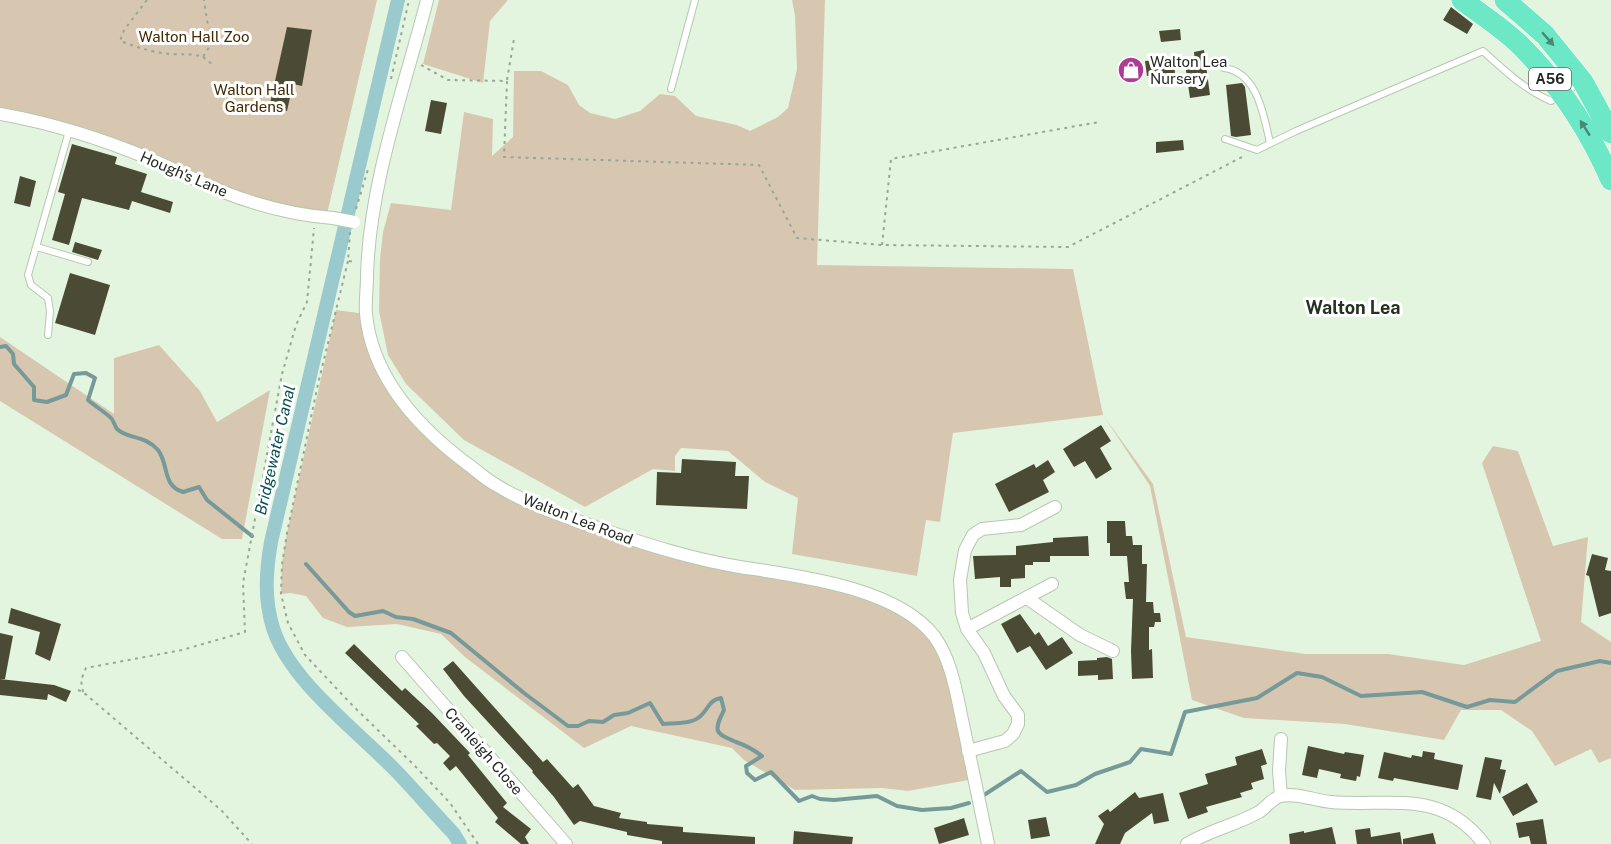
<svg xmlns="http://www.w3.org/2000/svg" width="1611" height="844" viewBox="0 0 1611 844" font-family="'Public Sans',sans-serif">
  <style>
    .green { fill: #d8c7b0 }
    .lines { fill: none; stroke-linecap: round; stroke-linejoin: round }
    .stream { stroke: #76999a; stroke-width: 4 }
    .canal { stroke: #9ac9ce; stroke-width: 14 }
    .building { fill: #4b4b35 }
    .service-casing { stroke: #b6c7b1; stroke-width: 8 }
    .minor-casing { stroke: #b6c7b1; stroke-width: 14 }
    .trunk-casing { stroke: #fff; stroke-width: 22 }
    .path { stroke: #99a695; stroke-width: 2; stroke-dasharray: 3 4.5; stroke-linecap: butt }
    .service { stroke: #fff; stroke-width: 6 }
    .minor { stroke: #fff; stroke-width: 12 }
    .trunk { stroke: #6ce8c7; stroke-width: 21 }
    .minor-bridge-casing { stroke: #b6c7b1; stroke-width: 14; stroke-linecap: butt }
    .minor-bridge { stroke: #fff; stroke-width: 12 }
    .oneway { fill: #488874 }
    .labels { text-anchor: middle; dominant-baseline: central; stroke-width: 6; stroke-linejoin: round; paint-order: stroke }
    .shield { fill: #fff; stroke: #656964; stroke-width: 1.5 }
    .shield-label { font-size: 14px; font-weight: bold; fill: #232921 }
    .park-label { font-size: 15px; fill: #422a01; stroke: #fff }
    .poi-label { font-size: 15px; fill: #232921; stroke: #fff; text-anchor: start }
    .street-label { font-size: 15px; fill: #232921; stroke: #fff }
    .water-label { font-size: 16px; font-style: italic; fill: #074f54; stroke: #fff }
    .quarter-label { font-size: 18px; font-weight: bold; fill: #253221; stroke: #fff }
  </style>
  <rect width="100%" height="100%" fill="#e4f5df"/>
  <!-- green -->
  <path class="green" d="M0 0H377L327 214 253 198 102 142 0 115Z
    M439 0H508L490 21 483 83 423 64Z
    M792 0H825L817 265 1073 269 1103 415 1153 484 1186 637 1306 654H1388L1464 665 1541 641 1482 463 1493 446 1518 451 1553 546 1588 537 1581 622 1611 642V758L1599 763 1591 749 1555 766 1532 731 1501 710H1461L1444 740 1345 724 1244 718 1192 700 1150 486 1103 415 953 433 940 522 926 520 917 576 792 554 798 498 765 482 728 451 681 448 675 456V471L653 469 585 507 464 440 406 384 388 355 379 311 380 259 383 232 391 203 451 210 464 112 493 119 492 156 513 137 514 71H541L568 85 579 105 590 113 615 119 640 111 660 94 675 96 696 116 737 125 750 131 778 117 788 108 797 69 795 16Z
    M336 310 366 314 377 360 400 400 495 484 659 549 843 587 916 618 944 652 974 779 908 791 882 788 795 790 744 760 732 748 631 726 584 748 465 657 441 634 397 624 347 627 323 618 306 596 290 593 281 594 282 564 287 533Z
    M0 337 114 414V358L159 345 200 391 217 422 270 390 242 539H222L0 401Z"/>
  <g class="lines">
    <!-- stream -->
    <path class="stream" d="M0 347 6 346 13 354 14 364 34 387V400L47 402 66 395 74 374 86 373 95 378 88 400C95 406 103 411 110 417 114 420 114 425 117 429 127 439 145 435 158 450 169 464 162 486 183 492L199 487 207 500 252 536
      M306 564 349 612 355 616 383 611 396 617 413 619 451 633 524 693 568 726H578L589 721 603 722 614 715 628 713 650 703 663 724C673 723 690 724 698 718 708 711 708 700 721 698L724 710C713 732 715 733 736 742 745 745 754 750 762 756L746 766 747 773 755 780 771 772 799 801 812 796 820 799 834 800 877 796 897 806 922 810 951 808 969 803
      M984 795 1021 771 1047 792 1076 785 1095 774 1130 762 1141 749 1171 754 1185 712 1257 698 1297 673 1322 677 1361 696 1422 692 1467 707 1490 700 1515 702 1557 671 1600 661 1611 663"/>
    <!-- canal -->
    <path class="canal" d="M398 0 271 542C266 571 264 599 273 628 290 682 359 732 398 773 417 793 435 814 454 834L460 844"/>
  </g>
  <!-- building -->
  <path class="building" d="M1451 7 1473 24 1467 34 1443 20Z
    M287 27 312 30 302 86 293 84 287 111 269 108Z
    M1180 29 1181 40 1161 42 1159 31Z
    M1204 50 1210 95 1190 98 1185 64 1195 63 1194 52Z
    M1168 59H1174L1175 73 1147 76 1145 61Z
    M1242 83 1245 87 1251 135 1236 137 1231 136 1226 85Z
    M431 100 447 103 441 134 425 131Z
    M1183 140 1184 150 1156 153V142Z
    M72 144 117 157 115 164 147 174 141 192 173 202 170 213 132 201 129 210 82 198 69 245 52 240 65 194 58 192Z
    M20 176 36 181 30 207 14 203Z
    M75 242 102 250 98 260 72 252Z
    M70 273 110 285 95 335 55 323Z
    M1101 425 1111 441 1100 448 1112 469 1096 479 1085 461 1074 467 1063 449Z
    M682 459 736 462 735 476H749L747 509 656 505 657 472 681 473Z
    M1048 460 1055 472 1043 480 1049 492 1009 512 995 484 1034 464 1036 468Z
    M1107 521H1125L1126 536H1132L1133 545H1142V564H1147L1146 602H1153L1154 613H1160L1161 622H1155L1154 627H1149V650L1152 649 1153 678 1132 679 1131 651 1133 599H1126L1124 582H1129L1127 556H1110V543H1107Z
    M1088 536 1089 556H1050V562H1033V565H1025V578L1011 579V587H1000V577L975 579 973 556 1016 555V546L1053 542V538Z
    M1592 554 1608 558 1605 570 1611 571V613L1599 617 1589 576 1586 575Z
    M11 608 61 624 50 661 35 654 40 632 8 623Z
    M1020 614 1035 635 1039 632 1048 646 1062 637 1073 653 1046 670 1030 646 1017 653 1001 624Z
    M0 633 13 636 5 679H0Z
    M354 644 402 691 405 688 432 713 470 753 468 755 507 803 503 807 531 829 525 837 529 844H521L495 822 498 818 456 766 450 771 443 763 450 756 437 743 434 744 416 726 419 724 345 653Z
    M1107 657 1112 659 1113 679 1098 680V675L1078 676V661L1097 660V658Z
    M453 661 543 762 547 759 573 788 578 784 594 806 621 813 619 818 647 822V824L683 827V832L755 837V844H662V841L627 835V832L580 821 574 825 554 797 532 772 533 771 464 696 443 669Z
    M0 679 54 685 71 691 66 702 48 694 47 700 0 695Z
    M1308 746 1344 754 1345 752 1364 755 1360 777 1357 776 1356 781 1340 778 1341 774 1319 769 1317 778 1302 775Z
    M1262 749 1267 764 1261 766 1264 779 1251 783 1253 789 1240 793 1242 797 1206 807 1208 812 1188 819 1179 793 1208 784 1205 774 1237 765 1235 757Z
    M1423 751 1435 753 1434 759 1463 765 1458 790 1394 778 1393 781 1378 778 1384 752 1411 758 1412 755 1422 757Z
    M1485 757 1502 760 1500 769 1506 770 1500 794 1494 783 1491 800 1476 797Z
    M1527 783 1538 802 1513 816 1502 797Z
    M1135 792 1139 798 1163 793 1169 821 1154 824 1152 813 1125 833 1120 844H1095L1104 824 1098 816 1108 809 1110 812Z
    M1046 817 1050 836 1031 839 1028 820Z
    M964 818 969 835 939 844 934 828Z
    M1543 819 1547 844H1531L1529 836 1519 838 1516 823Z
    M1332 827 1336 844H1290L1289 834 1304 831V833Z
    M1370 828 1371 837 1400 832 1402 844H1357L1355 830Z
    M794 831 853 837 852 844H793Z
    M1433 833 1436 844H1403V839Z"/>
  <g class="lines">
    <defs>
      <path id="service" d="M1224 68C1258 72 1264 117 1270 143
        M671 89 695 0
        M1225 139 1257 150 1296 131 1483 51C1504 70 1525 90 1551 101L1580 83
        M37 247 88 262
        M48 335 50 311 48 298 31 285 28 275 69 131"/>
      <path id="minor" d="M427 0C404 90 369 184 367 277 367 289 365 302 366 314 372 377 417 426 466 463 476 470 485 479 496 485 527 504 563 516 598 528 645 544 691 559 740 567 798 576 896 587 934 636 953 662 957 698 964 729 972 767 980 806 988 844
        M0 114C51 123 102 139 150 159 174 169 197 181 221 191 256 205 295 215 333 218
        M1027 598 1080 635 1113 651
        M967 629 1052 584
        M402 657 566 844
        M1281 739 1279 771 1281 796
        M968 751 1005 741 1013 734 1018 724V715L1004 696 984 653 967 629 962 613 960 580 965 550 973 535 982 529 1021 525 1055 507
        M1187 844C1210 830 1236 825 1259 812 1267 807 1272 798 1281 796 1296 792 1316 801 1331 802 1391 807 1441 788 1484 844"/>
      <path id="trunk" d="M1462 0C1482 15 1504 29 1521 46 1560 85 1589 130 1611 180
        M1505 0 1545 35 1583 82 1611 133"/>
    </defs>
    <!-- service casing -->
    <use href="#service" class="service-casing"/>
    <!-- minor casing -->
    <use href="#minor" class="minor-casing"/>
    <!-- trunk casing -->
    <use href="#trunk" class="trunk-casing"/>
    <!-- path -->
    <path class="path" d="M147 0 124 30 120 41C137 47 153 53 171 54 182 55 192 53 203 57L214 39 207 21 204 0
      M203 57 212 64
      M421 65 448 80 507 81 504 157 759 165 797 238 882 245 1068 247 1244 156
      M391 79 409 0
      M507 80 514 39
      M356 209 369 166
      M350 232 348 261 356 262
      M882 245 891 159 1099 122
      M348 261 318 384 287 533 282 564 281 594 288 623 305 655 354 707 414 765 450 803 478 844
      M78 690 83 692 221 810 252 844
      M83 692 81 680 86 668 182 650 245 632 243 583 282 374 296 325 307 302 314 228"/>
    <!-- service -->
    <use href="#service" class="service"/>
    <!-- minor -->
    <use href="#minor" class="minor"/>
    <!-- trunk -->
    <use href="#trunk" class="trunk"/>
    <defs>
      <path id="minor-bridge" d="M333 218 354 222"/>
    </defs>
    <!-- minor-bridge casing -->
    <use href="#minor-bridge" class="minor-bridge-casing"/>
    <!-- minor-bridge -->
    <use href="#minor-bridge" class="minor-bridge"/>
  </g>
  <!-- one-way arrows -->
  <defs><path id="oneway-solid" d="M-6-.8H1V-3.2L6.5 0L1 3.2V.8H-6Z" transform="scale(1.5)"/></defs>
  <g class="oneway">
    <use href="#oneway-solid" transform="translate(1548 39) rotate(49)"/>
    <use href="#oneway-solid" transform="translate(1585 128) rotate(-122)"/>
  </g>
  <!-- icons -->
  <defs>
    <symbol id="shop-disc" viewBox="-11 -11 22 22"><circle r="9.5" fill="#af3b95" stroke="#fff"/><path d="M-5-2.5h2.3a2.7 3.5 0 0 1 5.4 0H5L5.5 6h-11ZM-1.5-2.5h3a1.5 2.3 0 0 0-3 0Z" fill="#fff"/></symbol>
  </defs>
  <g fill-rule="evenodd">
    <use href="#shop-disc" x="1116" y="55" width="30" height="30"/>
  </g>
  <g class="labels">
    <!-- shield labels -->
    <rect class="shield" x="1529" y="68" width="42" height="22" rx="4.5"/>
    <g class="shield-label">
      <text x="1550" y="79">A56</text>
    </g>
    <!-- park labels -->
    <g class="park-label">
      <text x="194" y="36">Walton Hall Zoo</text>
      <text x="254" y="89">Walton Hall<tspan x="254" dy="17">Gardens</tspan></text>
    </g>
    <!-- poi labels -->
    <g class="poi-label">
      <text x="1150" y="61">Walton Lea<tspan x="1150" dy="17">Nursery</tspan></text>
    </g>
    <!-- street labels -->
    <g class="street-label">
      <text transform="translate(184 174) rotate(23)">Hough's Lane</text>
      <text transform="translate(578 519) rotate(21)">Walton Lea Road</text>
      <text transform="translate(484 751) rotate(49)">Cranleigh Close</text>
    </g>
    <!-- water labels -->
    <g class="water-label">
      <text transform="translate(275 450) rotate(-77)">Bridgewater Canal</text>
    </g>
    <!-- quarter labels -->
    <g class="quarter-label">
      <text x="1353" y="307">Walton Lea</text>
    </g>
  </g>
</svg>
